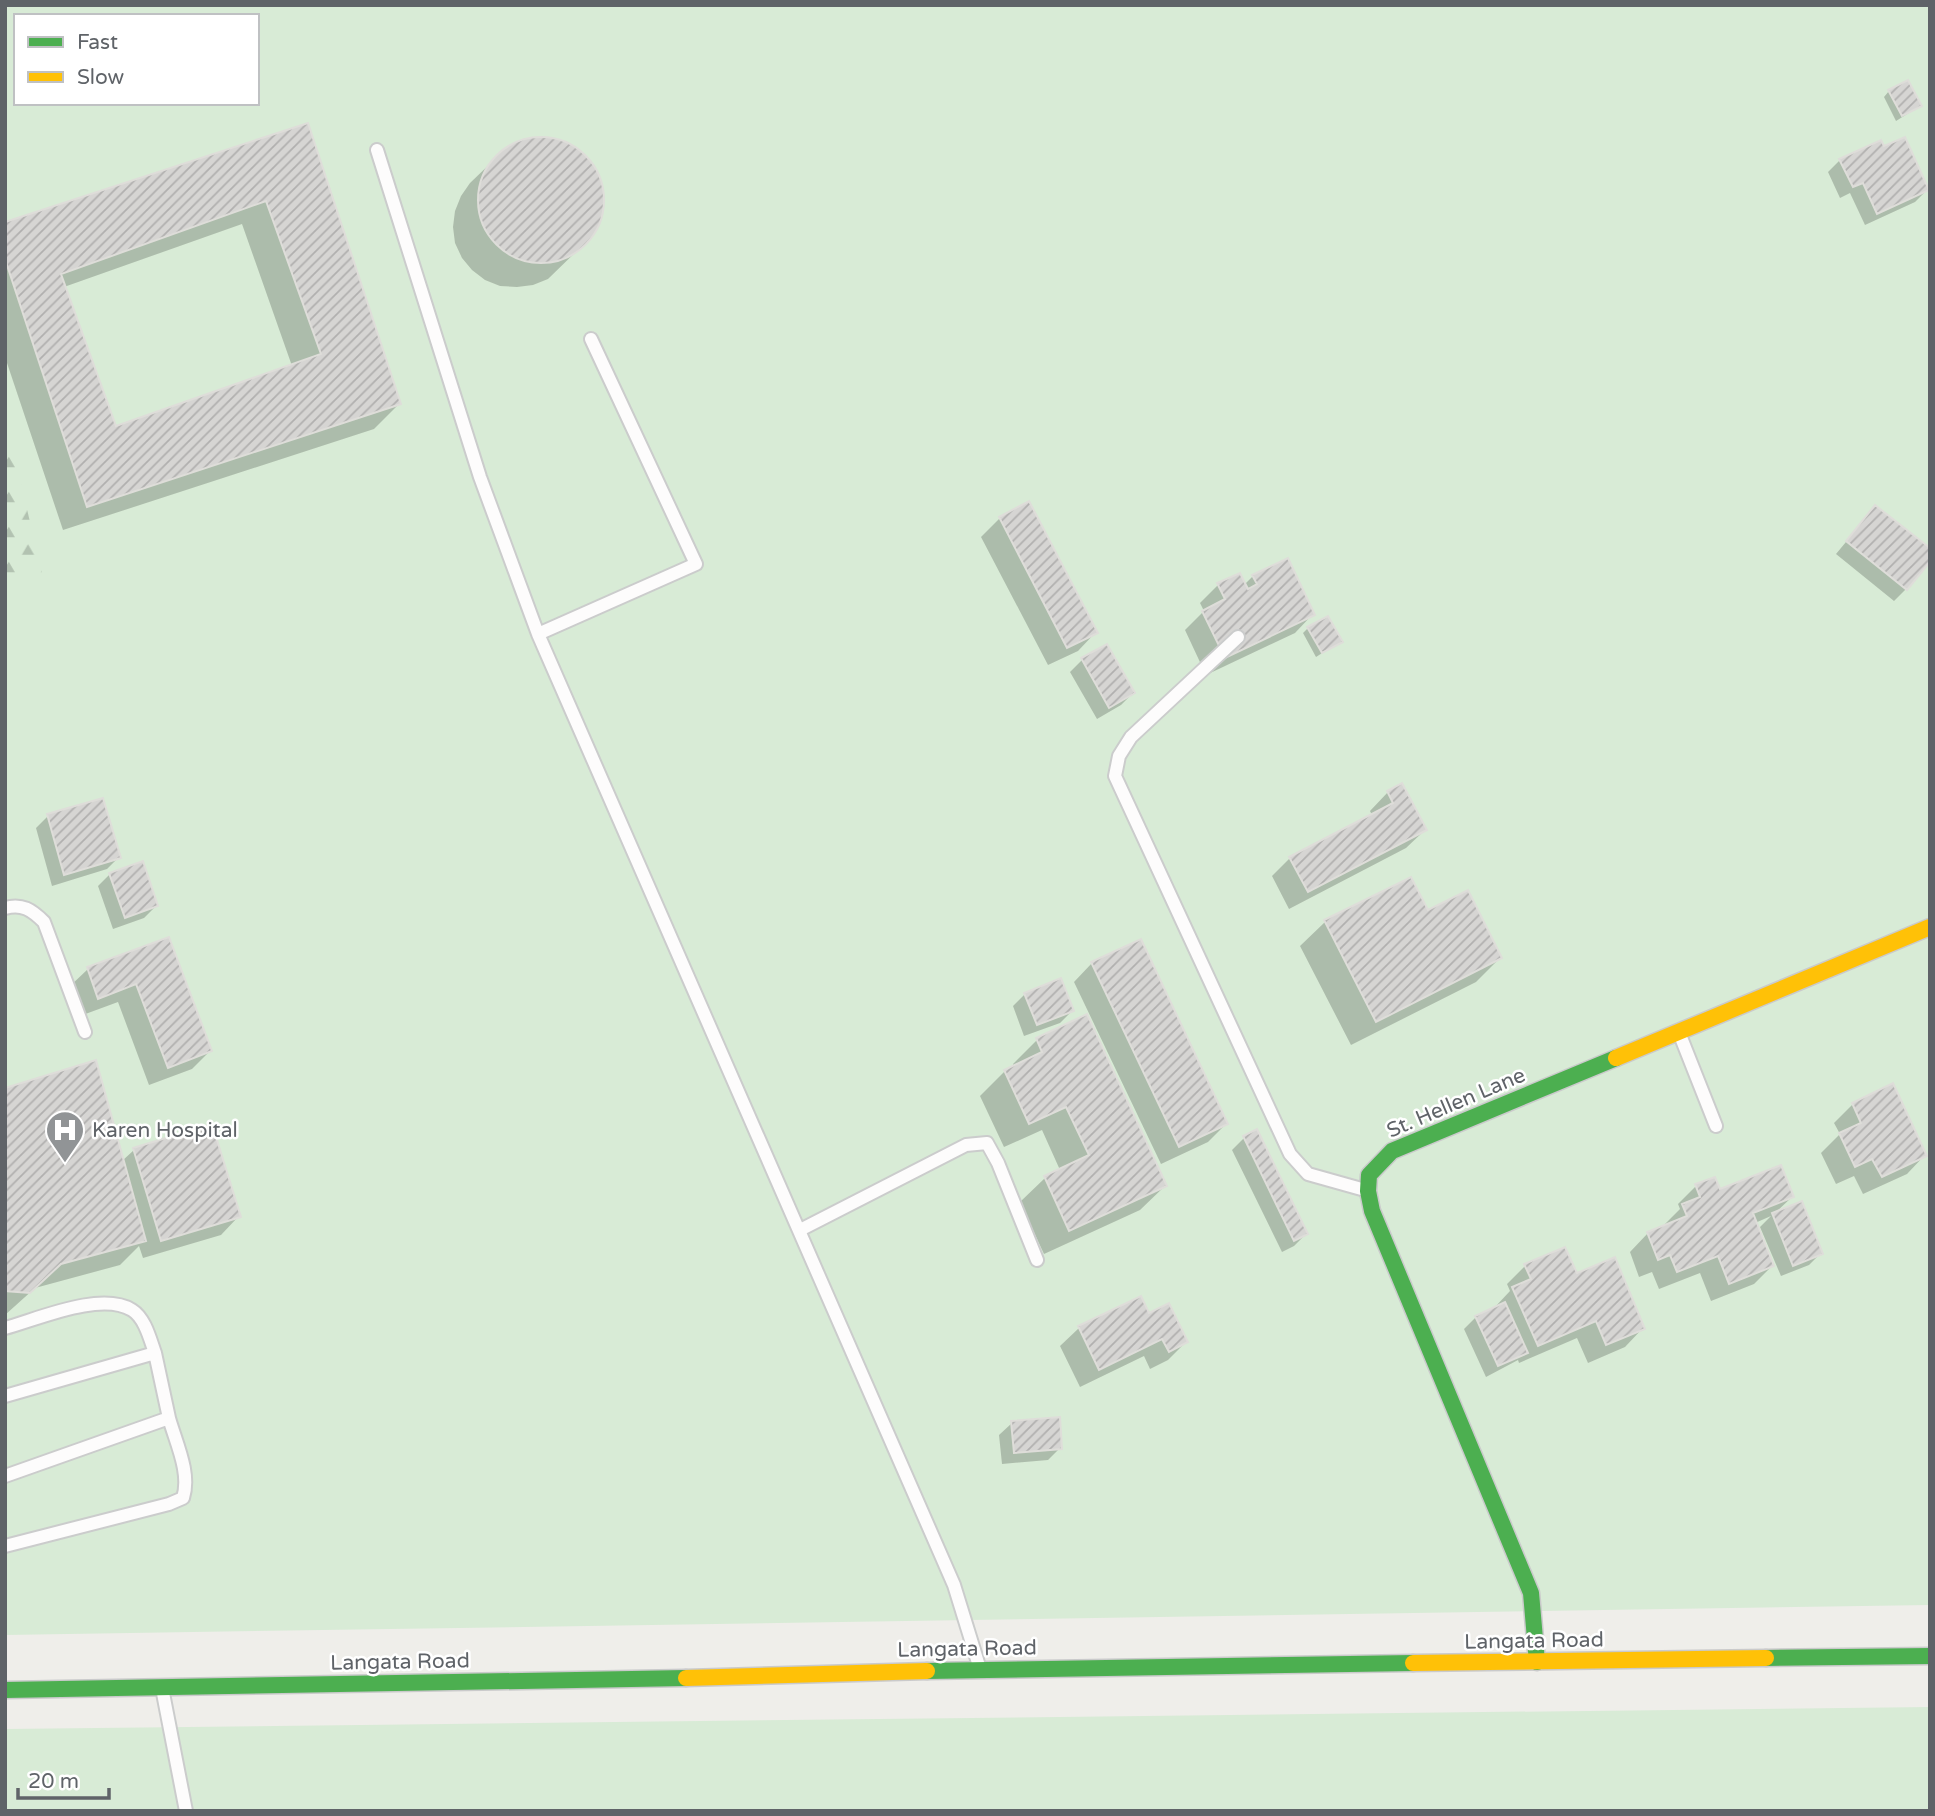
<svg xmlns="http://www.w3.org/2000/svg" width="1935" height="1816" viewBox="0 0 1935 1816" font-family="'Varela Round',sans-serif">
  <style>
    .green { fill: #d8ebd6; fill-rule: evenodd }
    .forest { fill: url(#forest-firs) }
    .shadow { fill: #0003; fill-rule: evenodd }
    .building { fill: url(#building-hatch); stroke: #deddd9; stroke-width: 2; fill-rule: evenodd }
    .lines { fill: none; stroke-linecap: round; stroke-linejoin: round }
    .lane-casing { stroke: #cbcccc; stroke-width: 16 }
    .fast-casing { stroke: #cacacb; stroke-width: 19 }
    .slow-casing { stroke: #cacacb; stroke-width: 19 }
    .lane { stroke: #fdfcfc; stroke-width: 12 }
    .fast { stroke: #4caf50; stroke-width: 16 }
    .slow { stroke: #ffc107; stroke-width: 16 }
    .labels { text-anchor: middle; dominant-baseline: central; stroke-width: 5; stroke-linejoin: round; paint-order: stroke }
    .street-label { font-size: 21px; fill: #5f6368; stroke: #fff }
    .poi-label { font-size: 21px; fill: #5f6368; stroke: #fff; text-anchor: start }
  </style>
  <defs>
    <pattern id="forest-firs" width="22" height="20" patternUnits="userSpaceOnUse" patternTransform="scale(1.75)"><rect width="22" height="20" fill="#d8ebd6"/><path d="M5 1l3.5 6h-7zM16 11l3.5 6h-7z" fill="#b2c2b1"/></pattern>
    <pattern id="building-hatch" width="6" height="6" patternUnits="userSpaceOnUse" patternTransform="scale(1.75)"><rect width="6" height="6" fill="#d6d5d3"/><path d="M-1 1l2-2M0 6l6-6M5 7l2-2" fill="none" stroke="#b1b0af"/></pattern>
  </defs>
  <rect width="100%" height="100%" fill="#efeeea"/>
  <!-- green -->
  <path class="green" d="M5 5H1930V1605L5 1635ZM16 16H257V103H16Z
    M1930 1707V1811H5V1729Z"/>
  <!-- forest -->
  <path class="forest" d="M5 430 13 450 43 577 5 573Z"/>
  <!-- shadow -->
  <path class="shadow" d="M1889 91 1920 106 1896 121 1884 97Z
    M307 125 399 404 374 429 63 530 5 357V224ZM242 224 292 366 115 428 64 287Z
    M540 139 556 140 571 146 584 155 594 168 600 183 603 199 601 215 595 230 585 243 548 279 533 285 517 287 500 286 485 280 472 270 462 258 455 243 453 227 455 211 461 196 470 183 496 158 509 148 524 141Z
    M1840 160 1927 190 1915 202 1865 225 1850 193 1840 198 1828 172Z
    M1029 504 1096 632 1078 651 1048 665 981 537 1000 518Z
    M1875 507 1906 589 1894 601 1836 554Z
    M1253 576 1313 614 1295 633 1206 675 1185 630 1204 611 1200 603 1218 585H1244Z
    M1308 628 1341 641 1316 657 1303 633Z
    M1082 660 1133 693 1121 705 1097 719 1070 672Z
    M1388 792 1425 830 1406 848 1289 909 1272 876 1290 858 1372 815 1370 811Z
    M48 816 119 857 107 869 52 886 36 828Z
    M110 874 156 906 144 918 113 929 98 886Z
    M1325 922 1500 958 1476 982 1351 1045 1300 946Z
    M168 939 210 1051 192 1069 149 1085 118 1002 80 1016 69 987 88 969Z
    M1092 963 1226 1124 1208 1142 1161 1164 1074 982Z
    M1025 994 1072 1011 1060 1023 1024 1036 1013 1006Z
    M1037 1040 1165 1186 1140 1210 1044 1254 1020 1202 1045 1178 1060 1170 1042 1130 1004 1147 980 1096 1005 1071 1014 1067 1013 1064Z
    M5 1090 122 1161 134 1150 239 1216 221 1235 143 1258 139 1246 120 1265 35 1288 5 1315Z
    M1853 1104 1925 1155 1907 1174 1863 1194 1854 1176 1836 1184 1821 1153 1840 1134 1834 1123Z
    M1244 1138 1306 1234 1294 1246 1282 1252 1232 1150Z
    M1696 1186 1719 1191 1792 1197 1775 1213 1821 1253 1809 1265 1781 1276 1760 1227 1771 1216 1755 1223 1772 1266 1754 1284 1711 1301 1700 1273 1659 1289 1652 1272 1639 1277 1630 1252 1648 1233 1666 1226 1665 1224 1680 1209 1678 1204Z
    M1525 1266 1576 1276 1643 1328 1625 1347 1588 1363 1577 1338 1519 1363 1518 1360 1486 1377 1464 1329 1476 1317 1495 1308V1307L1510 1291 1507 1284Z
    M1140 1298 1148 1315 1186 1342 1168 1360 1150 1369 1144 1356 1080 1387 1060 1346 1079 1328Z
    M1012 1423 1060 1448 1048 1460 1002 1464 999 1435Z"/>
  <!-- building -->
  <path class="building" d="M1908 80 1922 106 1902 116 1888 90Z
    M308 123 401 404 87 507 5 259V222ZM266 201 321 354 116 426 61 274Z
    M478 200a63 63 0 1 1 126 0a63 63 0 1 1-126 0Z
    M1905 137 1929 190 1877 214 1863 183 1853 187 1839 159 1881 140 1884 146Z
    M1029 501 1098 633 1067 648 999 517Z
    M1875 505 1930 548V562L1907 590 1846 541Z
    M1288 558 1315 615 1225 658 1202 611 1225 599 1217 583 1240 573 1248 589 1257 584 1252 575Z
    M1328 616 1343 642 1322 653 1307 627Z
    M1107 644 1135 693 1109 708 1081 658Z
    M1402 783 1427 830 1308 892 1289 857 1393 803 1387 791Z
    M103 798 121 858 64 875 47 814Z
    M143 861 158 906 125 918 109 873Z
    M1411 877 1428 910 1468 890 1502 958 1376 1022 1324 920Z
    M169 937 212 1051 168 1068 136 984 98 999 87 967Z
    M1141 939 1228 1124 1179 1147 1091 962Z
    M1061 978 1074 1011 1037 1025 1024 993Z
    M1087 1014 1167 1186 1069 1231 1044 1176 1089 1155 1066 1107 1029 1124 1004 1070 1042 1052 1036 1038Z
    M96 1060 146 1241 61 1264 30 1293 5 1291V1088Z
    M1893 1083 1927 1156 1882 1177 1872 1159 1855 1167 1839 1133 1861 1123 1852 1103Z
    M212 1124 241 1217 161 1241 133 1148Z
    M1257 1129 1308 1234 1294 1241 1243 1136Z
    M1781 1165 1794 1197 1753 1213 1774 1266 1729 1284 1718 1256 1677 1272 1670 1255 1658 1260 1647 1232 1687 1216 1682 1204 1700 1197 1695 1184 1715 1177 1720 1189Z
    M1802 1201 1823 1254 1793 1266 1772 1213Z
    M1565 1247 1577 1273 1615 1257 1645 1329 1606 1345 1596 1321 1538 1346 1512 1287 1531 1279 1524 1264Z
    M1141 1296 1149 1313 1169 1303 1188 1342 1169 1352 1162 1339 1099 1370 1078 1326Z
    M1505 1302 1528 1353 1498 1366 1475 1316Z
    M1060 1417 1062 1449 1014 1453 1011 1421Z"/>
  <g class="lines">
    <defs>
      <path id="lane" d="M377 150 480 477 538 634 954 1585 979 1666
        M538 634 696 564 591 339
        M1238 637 1131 737 1119 756 1115 776 1290 1154 1308 1174 1365 1190
        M5 908C22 903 32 910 44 922L85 1032
        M1680 1035 1716 1126
        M800 1230 966 1145 987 1143 998 1163 1037 1260
        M5 1328C38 1319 101 1291 132 1310 145 1318 150 1339 155 1353
        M5 1396 155 1353 169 1418 5 1476
        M5 1546 169 1504 183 1498C191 1473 176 1443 169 1418
        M162 1688 186 1811"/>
      <path id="fast" d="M1766 1658 1930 1656
        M1537 1662 1531 1593 1372 1211 1368 1191 1369 1175 1392 1151 1616 1058
        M927 1671 1413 1663
        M5 1690 686 1678"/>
      <path id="slow" d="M1616 1058 1930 927
        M1413 1663 1766 1658
        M686 1678 927 1671"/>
    </defs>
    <!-- lane casing -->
    <use href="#lane" class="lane-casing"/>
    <!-- fast casing -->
    <use href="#fast" class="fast-casing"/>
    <!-- slow casing -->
    <use href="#slow" class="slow-casing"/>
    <!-- lane -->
    <use href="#lane" class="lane"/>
    <!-- fast -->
    <use href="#fast" class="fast"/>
    <!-- slow -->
    <use href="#slow" class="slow"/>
  </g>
  <!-- icons -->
  <defs>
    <symbol id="hospital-pin" viewBox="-11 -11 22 30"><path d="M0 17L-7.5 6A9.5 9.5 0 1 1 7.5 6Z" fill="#919496" stroke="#fff"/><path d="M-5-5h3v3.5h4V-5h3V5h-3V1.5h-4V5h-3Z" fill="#fff"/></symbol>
  </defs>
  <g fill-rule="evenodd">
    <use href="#hospital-pin" x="43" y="1108" width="44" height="60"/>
  </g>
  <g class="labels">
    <!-- street labels -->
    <g class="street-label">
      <text transform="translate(1456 1103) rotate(-23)">St. Hellen Lane</text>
      <text transform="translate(1534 1641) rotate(-1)">Langata Road</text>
      <text transform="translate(967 1649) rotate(-1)">Langata Road</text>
      <text transform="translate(400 1662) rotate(-1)">Langata Road</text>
    </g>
    <!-- poi labels -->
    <g class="poi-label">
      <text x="92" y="1130">Karen Hospital</text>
    </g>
  </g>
  <!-- border -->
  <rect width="1935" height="1816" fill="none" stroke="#5f6368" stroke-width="14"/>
  <!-- legend -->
  <rect x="14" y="14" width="245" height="91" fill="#ffffff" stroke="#bfc1c3" stroke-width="2"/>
  <rect x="28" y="37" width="35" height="10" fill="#4caf50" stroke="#bfc1c3" stroke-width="2"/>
  <text x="77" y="49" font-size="21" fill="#5f6368">Fast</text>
  <rect x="28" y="72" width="35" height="10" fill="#ffc107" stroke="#bfc1c3" stroke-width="2"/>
  <text x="77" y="84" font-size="21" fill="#5f6368">Slow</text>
  <!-- scale -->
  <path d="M18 1788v10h91v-10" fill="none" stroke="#5f6368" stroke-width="3.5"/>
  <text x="28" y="1788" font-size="21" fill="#5f6368" stroke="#ffffff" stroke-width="5" paint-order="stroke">20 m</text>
</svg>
